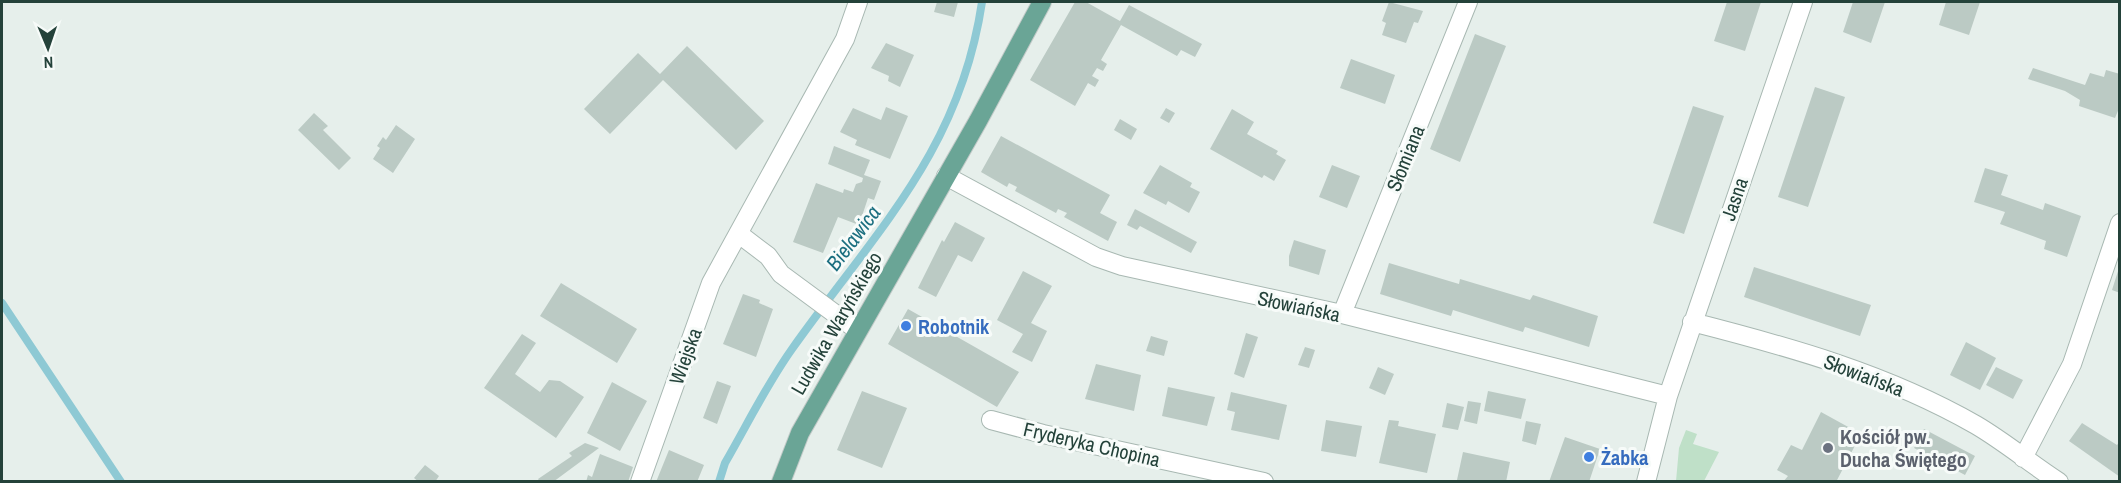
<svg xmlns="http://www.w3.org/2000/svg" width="2121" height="483" viewBox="0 0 2121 483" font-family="'Archivo Narrow',sans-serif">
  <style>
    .green { fill: #bfe0c8 }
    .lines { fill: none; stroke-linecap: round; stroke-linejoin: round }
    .stream { stroke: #8ec9d4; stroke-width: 8 }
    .building { fill: #bbcac4 }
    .minor-casing { stroke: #a8b8b2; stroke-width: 20 }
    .major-casing { stroke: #c2cac8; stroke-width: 20 }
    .minor { stroke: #fff; stroke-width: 18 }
    .major { stroke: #6aa596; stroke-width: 18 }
    .shop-dot { fill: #3f7fe0; stroke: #f7fbf9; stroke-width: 2 }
    .worship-dot { fill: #6b7280; stroke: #f7fbf9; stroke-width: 2 }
    .labels { text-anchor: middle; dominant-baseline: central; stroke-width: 6; stroke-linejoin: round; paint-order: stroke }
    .street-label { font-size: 20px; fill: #24423a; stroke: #f7fbf9 }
    .shop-label { font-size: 20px; font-weight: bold; fill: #366cbe; stroke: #f7fbf9; text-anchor: start }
    .worship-label { font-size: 20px; font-weight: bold; fill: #5b616d; stroke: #f7fbf9; text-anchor: start }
    .water-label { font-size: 21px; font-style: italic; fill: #1c6f80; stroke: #f7fbf9 }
  </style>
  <rect width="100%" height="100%" fill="#e6efeb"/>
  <!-- green -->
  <path class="green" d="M1686 430 1697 434 1693 444 1719 452 1704 481H1676L1679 448Z"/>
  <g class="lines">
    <!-- stream -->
    <path class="stream" d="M2 303 121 482
      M719 482 725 463C747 425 767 384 792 349 875 232 960 151 982 2"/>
  </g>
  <!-- building -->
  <path class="building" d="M937 2H958L954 17 934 12Z
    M1075 2H1086L1120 21 1129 5 1202 44 1195 57 1181 50 1177 56 1121 25 1101 60 1107 64 1103 71 1097 68 1092 76 1099 80 1095 87 1088 83 1075 106 1030 80Z
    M1389 2 1423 11 1418 23 1414 22 1406 43 1382 35 1386 23 1382 21Z
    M1727 2H1761L1745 51 1714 41Z
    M1853 2H1885L1871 43 1843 32Z
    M1946 2H1980L1969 35 1939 25Z
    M1475 34 1506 46 1460 162 1430 149Z
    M886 43 914 55 900 87 888 81 889 76 871 68Z
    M687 46 764 121 736 150 663 80 610 134 584 109 638 53 660 74Z
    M1351 59 1395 75 1385 104 1340 88Z
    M2033 68 2085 85 2090 73 2104 77 2106 70 2120 74V106L2115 118 2079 106 2080 100 2065 91 2028 79Z
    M1815 87 1845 97 1808 207 1778 197Z
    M1693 106 1724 116 1684 234 1653 223Z
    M886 107 908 116 890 159 855 145 857 140 840 132 853 108 881 120Z
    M1166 108 1175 113 1169 123 1160 118Z
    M1232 109 1254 122 1247 134 1278 151 1276 154 1286 160 1274 181 1264 175 1262 178 1210 149Z
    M314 113 328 126 323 130 351 158 339 170 298 130Z
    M1120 119 1137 129 1131 140 1114 130Z
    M396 125 415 139 393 173 373 159 380 148 377 146 383 137 386 140Z
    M1001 136 1110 195 1100 213 1117 222 1108 241 1064 217 1067 213 1058 209 1056 213 1015 191 1017 187 1009 183 1007 187 981 172Z
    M834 146 870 160 864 175 881 181 874 200 868 198 859 225 838 217 823 253 793 242 816 183 843 193 844 189 853 192 856 184 862 182 863 178 828 164Z
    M1160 165 1192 183 1190 187 1200 192 1189 213 1168 201 1166 205 1143 193Z
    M1332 165 1360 176 1347 208 1319 197Z
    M1985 168 2008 175 2001 195 2043 210 2045 203 2081 216 2067 257 2044 249 2046 241 2000 224 2005 212 1974 202Z
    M1135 209 1197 242 1191 253 1140 226 1137 230 1127 225Z
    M955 222 985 238 972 262 958 255 936 297 918 288 942 240 944 242Z
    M1294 240 1326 250 1319 275 1289 266V256Z
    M1389 263 1459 284 1460 279 1530 300 1533 295 1598 316 1589 347 1525 327 1523 332 1453 310 1451 316 1380 294Z
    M1754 267 1871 305 1860 336 1744 297Z
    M2119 268H2120V293L2112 290Z
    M1023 271 1052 286 1031 323 1047 331 1032 362 1012 352 1023 334 997 320Z
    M561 283 637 329 617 363 540 316Z
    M743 294 760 300 759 303 773 309 756 357 723 344Z
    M908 309 1019 372 997 407 888 344Z
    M1246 333 1258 337 1244 378 1234 374Z
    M522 334 536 343 515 374 540 392 549 380 560 381 584 397 556 438 484 388Z
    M1151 336 1168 341 1164 356 1146 351Z
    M1966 342 1996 358 1980 390 1950 375Z
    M1305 347 1315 350 1309 368 1298 365Z
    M1096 364 1141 375 1134 411 1085 399Z
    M1378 367 1394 374 1385 395 1369 388Z
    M1996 367 2023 380 2013 399 1986 385Z
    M717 381 731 386 717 424 703 418Z
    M612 382 647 401 620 451 587 433Z
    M1168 387 1215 397 1207 426 1162 416Z
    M862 391 907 408 882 468 837 450Z
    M1488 391 1526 399 1521 419 1484 411Z
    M1231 392 1287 405 1279 440 1231 430 1235 412 1227 410Z
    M1468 401 1481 403 1477 424 1464 421Z
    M1447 403 1464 407 1458 430 1442 427Z
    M1821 412 1861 434 1836 482H1783L1788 476 1777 470 1791 445 1802 450Z
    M1326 420 1362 426 1356 457 1321 451Z
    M1389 420 1399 421 1398 426 1436 434 1427 473 1379 463Z
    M1526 421 1541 424 1536 445 1522 441Z
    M2082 423 2117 445 2120 441V477L2069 441Z
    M1924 429 1975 456 1965 475 1914 448Z
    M1565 437 1600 449 1589 482H1549Z
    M585 443 599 448 553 482H540L538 479 572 456 569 453Z
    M669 450 704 465 697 482H656Z
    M1463 452 1510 462 1506 482 1457 480Z
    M600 454 633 467 628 482H586L588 475 592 477Z
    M425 465 439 476 435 482H419L414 478Z"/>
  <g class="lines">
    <defs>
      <path id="minor" d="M946 176 1096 257 1122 266 1342 314 1668 396
        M739 234 768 256 781 274 857 330
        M1342 314 1468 2
        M1692 322C1790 347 1887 374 1976 425 2005 442 2031 464 2059 482
        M991 420 1043 434 1264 482
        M2023 458 2072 364 2120 223
        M640 482 711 283 845 39 858 2
        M1646 482 1668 396 1803 2"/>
      <path id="major" d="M781 482 800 433 978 121 1042 2"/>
    </defs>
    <!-- minor casing -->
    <use href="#minor" class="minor-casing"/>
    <!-- major casing -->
    <use href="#major" class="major-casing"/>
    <!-- minor -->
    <use href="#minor" class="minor"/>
    <!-- major -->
    <use href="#major" class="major"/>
  </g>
  <!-- markers -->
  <g class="shop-dot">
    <circle cx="906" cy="326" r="6"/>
    <circle cx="1589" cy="457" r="6"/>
  </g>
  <circle class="worship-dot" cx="1828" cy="448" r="6"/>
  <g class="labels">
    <!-- street labels -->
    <g class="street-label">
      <text transform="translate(1405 158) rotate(-68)">Słomiana</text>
      <text transform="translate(1734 199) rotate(-71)">Jasna</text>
      <text transform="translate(1299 306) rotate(12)">Słowiańska</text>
      <text transform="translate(836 323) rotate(-60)">Ludwika Waryńskiego</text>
      <text transform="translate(685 356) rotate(-70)">Wiejska</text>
      <text transform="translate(1864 375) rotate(21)">Słowiańska</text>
      <text transform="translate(1092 444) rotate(13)">Fryderyka Chopina</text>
    </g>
    <!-- shop labels -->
    <g class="shop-label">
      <text x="918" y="326">Robotnik</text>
      <text x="1601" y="457">Żabka</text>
    </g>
    <!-- worship labels -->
    <g class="worship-label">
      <text x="1840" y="436">Kościół pw.<tspan x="1840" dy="23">Ducha Świętego</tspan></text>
    </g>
    <!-- water labels -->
    <g class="water-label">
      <text transform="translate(853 238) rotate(-53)">Bielawica</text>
    </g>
  </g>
  <!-- border -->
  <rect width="2121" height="483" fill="none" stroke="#24423a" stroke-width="6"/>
  <!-- north arrow -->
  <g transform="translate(48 48) rotate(178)" stroke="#f7fbf9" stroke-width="4.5" paint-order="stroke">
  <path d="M0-4.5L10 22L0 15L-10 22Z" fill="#24423a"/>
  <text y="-9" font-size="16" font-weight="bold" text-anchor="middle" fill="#24423a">N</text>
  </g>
</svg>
